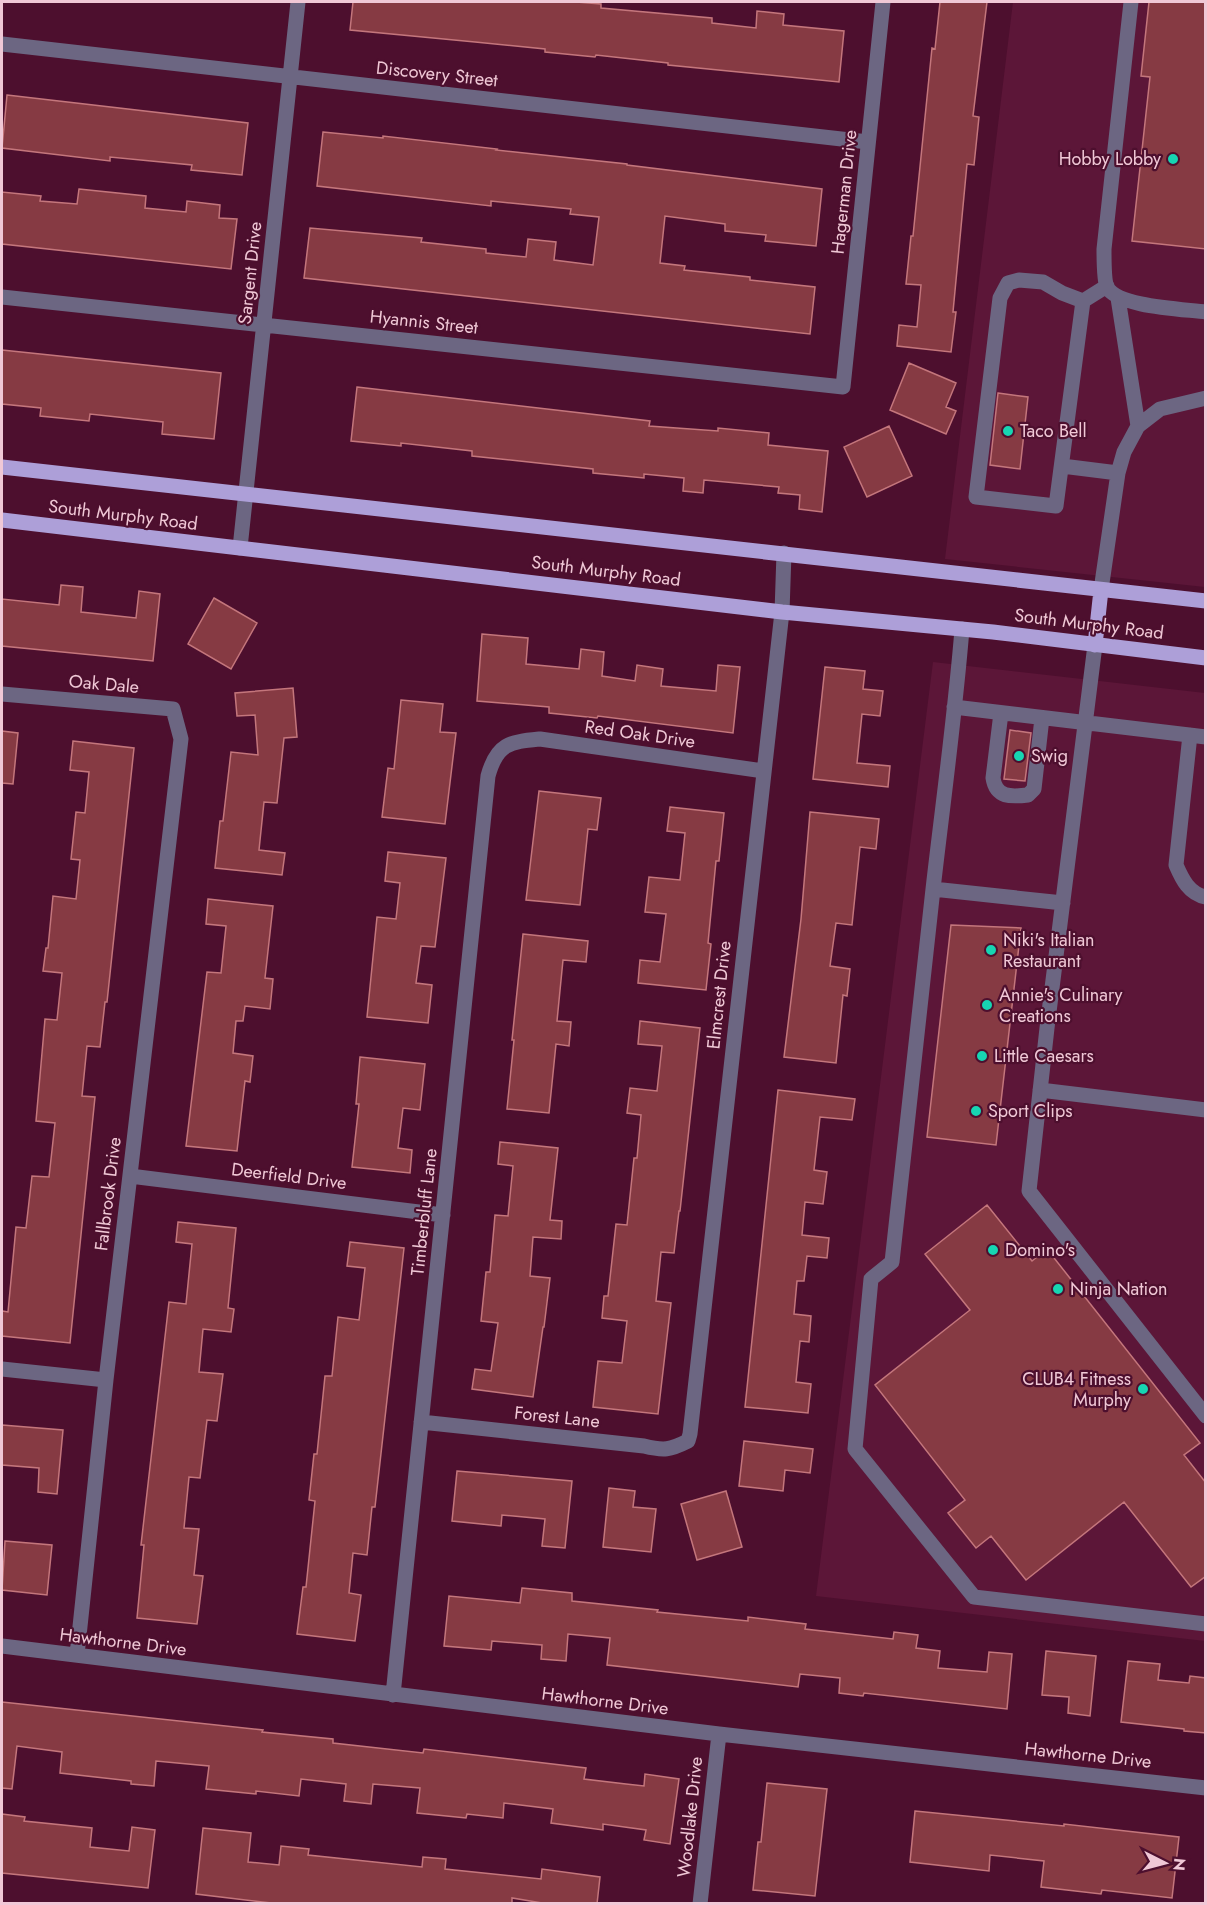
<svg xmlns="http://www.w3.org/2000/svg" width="1207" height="1905" viewBox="0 0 1207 1905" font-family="Jost,sans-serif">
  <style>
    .built { fill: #5c1638 }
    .building { fill: #863a43; stroke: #c4767c; stroke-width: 1.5 }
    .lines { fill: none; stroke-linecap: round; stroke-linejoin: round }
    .minor { stroke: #6c6682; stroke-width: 15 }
    .major { stroke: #ad9fd8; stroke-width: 15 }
    .poi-dot { fill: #17d5b2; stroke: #4d0f2e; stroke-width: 2 }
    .labels { text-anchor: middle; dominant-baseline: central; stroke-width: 4.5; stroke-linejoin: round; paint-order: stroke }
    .street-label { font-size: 18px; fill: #f0c8d6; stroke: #4d0f2e }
    .poi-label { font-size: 18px; fill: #f0c8d6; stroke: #4d0f2e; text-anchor: start }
  </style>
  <rect width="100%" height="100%" fill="#4d0f2e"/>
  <!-- built -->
  <path class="built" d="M1013 2H1205V587L945 559Z
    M933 662 1205 693V1641L816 1596Z"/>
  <!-- building -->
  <path class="building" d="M353 2H576L601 4V8L712 18V23L756 28 757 11 784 14 783 25 844 31 839 82 668 65V63L596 55 595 57 545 52V49L475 42 350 30Z
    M940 2H987L973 116 979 117 974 165 967 164 953 312H956L951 352 897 346 899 325 917 327 921 285 906 284 911 236H913L932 48 935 49Z
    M1149 2H1206V249L1132 241 1150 77 1141 76Z
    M7 95 248 123 242 175 191 170 192 165 110 157V161L2 148Z
    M323 132 383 138V136L497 149 496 150 627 164V165L822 189 816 246 765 241 766 235 725 231V224L665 216 660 263 685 266 684 270 750 277V280L815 287 810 334 304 278 310 228 422 238 421 242 486 249V253L526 257 528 239 556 242 554 260 593 265 599 217 570 214 571 209 491 201V206L317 186Z
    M79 189 146 196 145 208 186 212 187 201 220 205 219 218 237 219 231 269 2 244V192L41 196 40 201 77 204Z
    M2 350 221 373 214 439 162 434 163 422 90 414 89 421 40 416 41 408 2 404Z
    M909 363 956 383 946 407 956 411 946 434 890 410Z
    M357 387 650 421 649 426 718 431V428L769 433 768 445 828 451 822 512 799 509 800 495 778 493 779 487 704 480 703 493 683 491 684 478 644 474V478L593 473V469L472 456V451L401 443V446L351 441Z
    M998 393 1028 397 1020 469 990 465Z
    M889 426 912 476 867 497 844 447Z
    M61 585 83 587 81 612 136 618 139 591 160 594 153 661 2 646V599L59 605Z
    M214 598 257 623 231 669 188 644Z
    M482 634 528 638 526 664 579 669 581 649 604 652 602 676 635 681 637 665 663 669 661 686 716 691 718 665 740 667 733 733 598 716 597 718 549 713V707L477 701Z
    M825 667 865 671 863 689 883 691 880 716 862 714 857 763 890 766 888 787 813 779Z
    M293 688 297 737 284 738 277 803 264 802 259 850 285 853 282 875 215 868 220 821H223L231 752 258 755 255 715 237 716 235 693Z
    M401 700 443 704 440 732 456 733 445 824 382 817 388 768 394 769Z
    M1010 730 1031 733 1025 781 1004 779Z
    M2 731 18 733 13 784 2 783Z
    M73 741 134 748 107 1002H105L100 1047 87 1046 82 1096 95 1097 70 1343 2 1336V1311L8 1312 16 1227 26 1228 32 1176 49 1177 55 1123 36 1121 45 1019 57 1020 62 973 43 971 46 948H48L53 896 76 899 80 860 71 859 76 812 85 813 89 772 70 770Z
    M539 791 601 798 597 830 588 829 580 905 526 900Z
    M670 807 724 813 719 861H716L708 943 711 944 706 990 638 983 640 960 660 962 666 914 645 912 649 877 680 880 685 833 667 831Z
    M810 812 879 819 876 849 860 847 852 925 836 923 830 966 850 969 847 996 843 995 836 1063 784 1057 801 919Z
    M388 852 446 858 435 947 421 946 416 983 432 985 428 1023 367 1017 377 917 396 919 400 883 385 881Z
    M208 899 273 906 265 978 273 979 270 1009 245 1006 243 1021H236L233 1053 253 1056 250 1082 245 1081 237 1151 186 1146 207 972 221 973 226 926 206 924Z
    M951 925 1021 928 996 1145 927 1137Z
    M523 934 588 941 586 962 563 960 557 1021 571 1022 569 1046 556 1044 549 1113 507 1109 514 1040H512Z
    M640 1021 700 1028 680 1211H679L674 1253 661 1252 656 1301 671 1303 658 1414 593 1407 598 1361 622 1363 627 1321 602 1318 604 1296H608L616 1224 627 1225 634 1158H637L641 1115 627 1113 630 1088 657 1091 662 1046 638 1044Z
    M360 1057 425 1064 420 1110 403 1108 398 1148 412 1150 410 1173 352 1167 359 1104H356Z
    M778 1090 855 1099 852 1120 820 1117 814 1170 827 1172 823 1204 805 1202 802 1235 829 1238 827 1258 807 1256 804 1281H797L794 1314 811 1316 809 1342 800 1341 796 1382 811 1384 808 1413 745 1407Z
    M500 1142 558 1148 550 1220 562 1221 561 1239 533 1237 530 1276 550 1278 544 1327H543L533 1397 472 1389 475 1369 491 1371 498 1323 481 1321 486 1272H490L495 1215 508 1216 513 1166 498 1164Z
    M987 1205 1032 1261 1047 1249 1200 1443 1184 1455 1206 1483V1576L1191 1587 1124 1502 1026 1580 991 1536 976 1548 948 1513 965 1500 875 1385 970 1310 925 1254Z
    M178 1222 236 1228 228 1308 234 1309 231 1332 203 1329 199 1372 223 1374 217 1421 207 1420 200 1478 189 1477 184 1528 199 1529 194 1575 203 1576 197 1624 137 1618 144 1545H141L169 1302 186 1304 192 1244 176 1242Z
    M350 1242 404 1248 375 1507H372L367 1555 353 1553 349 1593 361 1595 355 1641 297 1634 303 1587H306L315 1501 309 1500 314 1454H317L325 1376H332L338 1317 359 1320 365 1268 347 1266Z
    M2 1425 63 1430 57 1494 38 1492 39 1468 2 1465Z
    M744 1441 813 1449 810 1473 785 1470 783 1491 739 1486Z
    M457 1471 572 1481 565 1548 542 1546 545 1519 502 1515 501 1526 452 1521Z
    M609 1488 635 1491 633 1507 656 1509 651 1552 603 1547Z
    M726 1491 742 1547 697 1560 681 1504Z
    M5 1541 52 1545 47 1595 2 1590Z
    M522 1588 572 1593V1601L658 1610 657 1612 748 1621V1617L806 1624 805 1629 893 1639 894 1632 918 1635 916 1648 940 1651 938 1668 987 1672 989 1652 1012 1654 1007 1709 864 1693 863 1696 839 1693 840 1678 800 1674 798 1687 607 1665 610 1638 568 1634 566 1661 541 1659 542 1645 492 1641 491 1650 444 1646 449 1596 520 1603Z
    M1046 1651 1096 1656 1090 1716 1068 1713 1069 1697 1042 1695Z
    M1128 1661 1160 1664 1158 1680 1189 1683 1190 1676 1206 1678V1733L1184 1731V1729L1121 1722Z
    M2 1702 263 1730 262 1732 333 1739V1743L423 1753 424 1749 586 1768 584 1779 626 1784 644 1786 645 1774 679 1779 670 1844 644 1840 646 1830 603 1824V1830L551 1823 553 1809 504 1803 503 1818 467 1814 466 1818 417 1813 420 1788 373 1784 371 1804 344 1801 346 1784 301 1779 299 1796 256 1791V1794L206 1789 209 1766 156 1761 154 1786 131 1784V1781L60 1773 62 1752 17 1746 12 1789 2 1788Z
    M767 1783 827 1789 815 1896 753 1890 758 1842H761Z
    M915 1811 1064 1826V1824L1179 1837 1172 1898 1102 1890 1101 1894 1041 1887 1044 1861 990 1855 989 1871 910 1862Z
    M2 1814 25 1817 24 1821 92 1828 90 1847 129 1851 132 1827 155 1830 148 1888 2 1873Z
    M203 1828 251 1833 248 1862 279 1865 281 1846 309 1849 308 1855 422 1867 423 1857 446 1859 445 1869 541 1879 542 1869 600 1877 597 1904H548L512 1898V1904H280L196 1894Z"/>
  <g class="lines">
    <!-- minor -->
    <path class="minor" d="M1131 2 1104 249C1104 256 1104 281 1107 287 1117 307 1184 309 1206 312
      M2 44 868 142
      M2 297 843 387 883 2
      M1118 298 1138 426
      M1083 301 1062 293 1043 282 1019 280 1008 283 1000 298 976 497 1056 506 1083 301 1107 286
      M1062 466 1118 473
      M240 548 298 2
      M1101 590 1118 473 1124 452 1138 426 1160 409 1206 398
      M962 629C955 716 943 802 933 889L1063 903
      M1095 645 1047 1028 1029 1191 1206 1416
      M2 694 173 709 181 739 106 1380 77 1655
      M954 707 1206 737
      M1001 713 993 778C996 798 1011 797 1028 795L1034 789 1042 718
      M1190 735 1176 865C1182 879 1189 894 1206 897
      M933 889 892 1262 871 1279 855 1449 974 1597 1206 1624
      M1040 1090 1206 1110
      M130 1176 443 1215
      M2 1369 106 1380
      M421 1422 644 1446C664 1451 670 1450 688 1441L690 1434 782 612 784 553
      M2 1646 719 1734 1206 1788
      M393 1695 488 776C497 743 510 742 540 739L764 771
      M700 1904 719 1734"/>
    <!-- major -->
    <path class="major" d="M2 467 1206 601
      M2 520 782 612 993 632 1206 658
      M1095 645 1101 590"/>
  </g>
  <!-- markers -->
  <g class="poi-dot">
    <circle cx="1173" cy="159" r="6"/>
    <circle cx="1008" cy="431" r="6"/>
    <circle cx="1019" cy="756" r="6"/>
    <circle cx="991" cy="950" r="6"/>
    <circle cx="987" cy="1005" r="6"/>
    <circle cx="982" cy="1056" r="6"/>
    <circle cx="976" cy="1111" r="6"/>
    <circle cx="993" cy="1250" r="6"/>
    <circle cx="1058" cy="1289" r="6"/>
    <circle cx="1143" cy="1389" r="6"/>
  </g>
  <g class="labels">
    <!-- street labels -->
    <g class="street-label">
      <text transform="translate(437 74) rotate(6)">Discovery Street</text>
      <text transform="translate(844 192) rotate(-84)">Hagerman Drive</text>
      <text transform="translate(250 273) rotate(-84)">Sargent Drive</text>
      <text transform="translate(424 322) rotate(6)">Hyannis Street</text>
      <text transform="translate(123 515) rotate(7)">South Murphy Road</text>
      <text transform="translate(606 571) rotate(7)">South Murphy Road</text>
      <text transform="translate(1089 624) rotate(7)">South Murphy Road</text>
      <text transform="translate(104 684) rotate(5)">Oak Dale</text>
      <text transform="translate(640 734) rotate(8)">Red Oak Drive</text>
      <text transform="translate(719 995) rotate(-84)">Elmcrest Drive</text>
      <text transform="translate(289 1176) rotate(7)">Deerfield Drive</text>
      <text transform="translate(108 1194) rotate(-83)">Fallbrook Drive</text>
      <text transform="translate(424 1212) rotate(-84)">Timberbluff Lane</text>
      <text transform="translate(557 1417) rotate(6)">Forest Lane</text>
      <text transform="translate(123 1642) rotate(7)">Hawthorne Drive</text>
      <text transform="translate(605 1701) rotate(7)">Hawthorne Drive</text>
      <text transform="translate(1088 1755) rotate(6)">Hawthorne Drive</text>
      <text transform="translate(690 1817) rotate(-84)">Woodlake Drive</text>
    </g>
    <!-- poi labels -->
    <g class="poi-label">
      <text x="1161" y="159" text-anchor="end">Hobby Lobby</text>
      <text x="1020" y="431">Taco Bell</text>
      <text x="1031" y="756">Swig</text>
      <text x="1003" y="940">Niki's Italian<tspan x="1003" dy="21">Restaurant</tspan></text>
      <text x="999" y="995">Annie's Culinary<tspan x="999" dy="21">Creations</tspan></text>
      <text x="994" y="1056">Little Caesars</text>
      <text x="988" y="1111">Sport Clips</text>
      <text x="1005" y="1250">Domino's</text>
      <text x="1070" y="1289">Ninja Nation</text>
      <text x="1131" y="1379" text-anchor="end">CLUB4 Fitness<tspan x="1131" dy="21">Murphy</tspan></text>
    </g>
  </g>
  <!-- border -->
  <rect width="1207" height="1905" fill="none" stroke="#f0c8d6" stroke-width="6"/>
  <!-- north arrow -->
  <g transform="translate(1165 1863) rotate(96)" stroke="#4d0f2e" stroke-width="4.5" paint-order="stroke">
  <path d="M0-4.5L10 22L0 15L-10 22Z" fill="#f0c8d6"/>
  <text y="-9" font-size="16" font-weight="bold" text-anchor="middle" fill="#f0c8d6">N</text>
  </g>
</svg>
